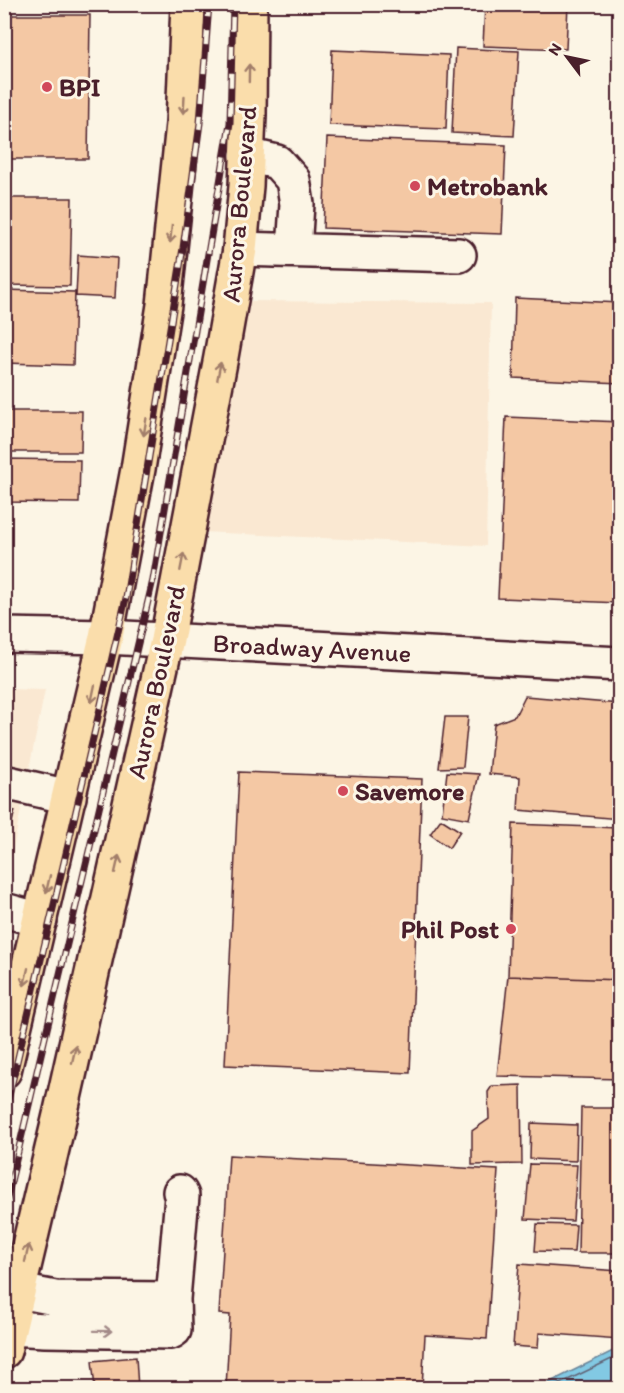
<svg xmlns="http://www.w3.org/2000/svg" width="624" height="1393" viewBox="0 0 624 1393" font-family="Itim,sans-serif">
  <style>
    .built { fill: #fae8d2 }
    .water { fill: #82c9e3; stroke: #6c8599; stroke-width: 1.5 }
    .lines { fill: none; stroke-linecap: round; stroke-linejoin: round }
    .shore { stroke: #606375; stroke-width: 1.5 }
    .building { fill: #f4c8a4; stroke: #4a1f2b; stroke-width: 1.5 }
    .minor-casing { stroke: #4a1f2b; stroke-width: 38 }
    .major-casing { stroke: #4a1f2b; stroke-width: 38 }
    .minor { stroke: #fcf5e5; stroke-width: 33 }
    .major { stroke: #faddab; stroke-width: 33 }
    .rail-casing { stroke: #4a1f2b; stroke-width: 7 }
    .rail { stroke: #fcf5e5; stroke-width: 4.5; stroke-dasharray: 14; stroke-linecap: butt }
    .oneway { stroke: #a27e6b }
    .oneway2 { stroke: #a38a88 }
    .poi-dot { fill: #d1495b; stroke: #fcf5e5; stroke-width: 2 }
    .labels { text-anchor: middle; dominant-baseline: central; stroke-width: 6; stroke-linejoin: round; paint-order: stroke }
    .poi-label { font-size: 26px; font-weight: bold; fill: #4a1f2b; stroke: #fcf5e5; text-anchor: start }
    .street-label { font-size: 26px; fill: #4a1f2b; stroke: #fcf5e5 }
  </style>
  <rect width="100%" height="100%" fill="#fcf5e5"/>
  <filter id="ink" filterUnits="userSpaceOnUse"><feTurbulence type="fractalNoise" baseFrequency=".0167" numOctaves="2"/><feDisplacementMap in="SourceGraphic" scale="12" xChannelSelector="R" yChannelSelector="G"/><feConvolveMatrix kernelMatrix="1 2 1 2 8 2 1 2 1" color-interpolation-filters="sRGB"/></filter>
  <g filter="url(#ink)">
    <!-- built -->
    <path class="built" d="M244 301 491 303 486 546 203 532Z
      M5 689 45 690 5 889Z"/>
    <!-- water -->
    <path class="water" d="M619 1348V1388H538Z"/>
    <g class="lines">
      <!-- shore -->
      <path class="shore" d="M551 1388 620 1355"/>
    </g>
    <!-- building -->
    <path class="building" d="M485 4H568L566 49 483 46Z
      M4 15H90L88 159H4Z
      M456 48 519 51 514 136 452 133Z
      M332 50 449 55 446 129 329 125Z
      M327 138 506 145 502 234 323 228Z
      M4 198H72L70 286 4 285Z
      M78 255 117 258 115 298 76 296Z
      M4 290 75 292 73 365 4 363Z
      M515 298 620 303V383L513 378Z
      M4 411H82L81 452H4Z
      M506 417 620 422V603L498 598Z
      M4 459 80 460 79 503 4 502Z
      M525 696 620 704V819L518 810 520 777 489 774 494 724 515 716Z
      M445 717H468L463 767 439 768Z
      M239 772 422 779 410 1073 225 1065Z
      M447 772 479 774 469 819 442 814Z
      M4 808 15 811 4 850Z
      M441 819 460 831 449 848 430 834Z
      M513 824 620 828V980L508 976Z
      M508 976 620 980V1079L497 1076Z
      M521 1085 522 1164 472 1165V1131L489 1119 488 1092 492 1086Z
      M581 1108H620V1253H578Z
      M531 1123 577 1125 576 1161 530 1159Z
      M229 1155 498 1170 487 1339 425 1335 422 1388H226L230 1315 219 1314Z
      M530 1164 577 1165 573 1221 525 1219Z
      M537 1224 576 1225 574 1252 535 1251Z
      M519 1264 620 1271V1339L539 1333 538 1348 513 1346Z
      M136 1357 138 1388H95L92 1361Z"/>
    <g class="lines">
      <defs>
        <path id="minor" d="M247 155 277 162 293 180 297 204 294 250
          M240 249 459 255
          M4 635 106 637 620 664
          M4 782 69 797
          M4 910 40 920
          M19 1291 55 1298 173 1299
          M10 1328 45 1330 171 1332 174 1330 173 1299 182 1196 180 1192"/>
        <path id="major" d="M4 1071 106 637 138 469 164 305 183 124 188 4
          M4 1351 61 1111 167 640 221 357 240 249 246 186 249 115 250 4"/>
      </defs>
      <!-- minor casing -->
      <use href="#minor" class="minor-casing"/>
      <!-- major casing -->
      <use href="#major" class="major-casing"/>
      <!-- minor -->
      <use href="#minor" class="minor"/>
      <!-- major -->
      <use href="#major" class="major"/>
      <defs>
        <path id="rail" d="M4 1117 126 598 183 248 200 123 209 4
          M4 1211 153 580 230 123 233 4"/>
      </defs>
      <!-- rail casing -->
      <use href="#rail" class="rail-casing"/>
      <!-- rail -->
      <use href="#rail" class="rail"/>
    </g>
    <!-- one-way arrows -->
    <defs><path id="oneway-shaft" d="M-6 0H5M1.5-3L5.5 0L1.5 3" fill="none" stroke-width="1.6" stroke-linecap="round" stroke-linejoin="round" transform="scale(1.5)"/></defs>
    <g class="oneway">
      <use href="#oneway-shaft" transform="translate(249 73) rotate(-89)"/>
      <use href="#oneway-shaft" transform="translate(184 105) rotate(93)"/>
      <use href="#oneway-shaft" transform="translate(171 234) rotate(96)"/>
      <use href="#oneway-shaft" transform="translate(219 371) rotate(-79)"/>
      <use href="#oneway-shaft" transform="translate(145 427) rotate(99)"/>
      <use href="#oneway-shaft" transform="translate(182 562) rotate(-79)"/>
      <use href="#oneway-shaft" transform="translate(93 694) rotate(102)"/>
      <use href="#oneway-shaft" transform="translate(117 864) rotate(-77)"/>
      <use href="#oneway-shaft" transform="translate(48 884) rotate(103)"/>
      <use href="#oneway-shaft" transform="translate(26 977) rotate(103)"/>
      <use href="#oneway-shaft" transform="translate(74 1054) rotate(-77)"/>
      <use href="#oneway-shaft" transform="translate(27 1253) rotate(-77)"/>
    </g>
    <use class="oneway2" href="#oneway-shaft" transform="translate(103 1331) rotate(1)"/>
  </g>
  <!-- markers -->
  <g class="poi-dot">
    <circle cx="47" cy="87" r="6"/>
    <circle cx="415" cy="186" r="6"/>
    <circle cx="343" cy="791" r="6"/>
    <circle cx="511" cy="929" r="6"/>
  </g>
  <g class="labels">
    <!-- poi labels -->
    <g class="poi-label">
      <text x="59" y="87">BPI</text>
      <text x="427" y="186">Metrobank</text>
      <text x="355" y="791">Savemore</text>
      <text x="499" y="929" text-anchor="end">Phil Post</text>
    </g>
    <!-- street labels -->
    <g class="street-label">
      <text transform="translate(239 204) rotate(-85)">Aurora Boulevard</text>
      <text transform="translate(312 648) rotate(3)">Broadway Avenue</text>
      <text transform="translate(156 682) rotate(-78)">Aurora Boulevard</text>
    </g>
  </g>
  <!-- margin -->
  <rect width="624" height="1393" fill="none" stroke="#fcf5e5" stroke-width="24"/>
  <rect x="12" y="12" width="600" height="1369" fill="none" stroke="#4a1f2b" stroke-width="2" filter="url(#ink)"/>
  <!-- north arrow -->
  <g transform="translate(567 57) rotate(302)" stroke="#fcf5e5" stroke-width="4.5" paint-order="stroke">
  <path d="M0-4.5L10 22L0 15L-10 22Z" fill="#4a1f2b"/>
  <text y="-9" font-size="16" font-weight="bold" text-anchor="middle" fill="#4a1f2b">N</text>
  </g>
</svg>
